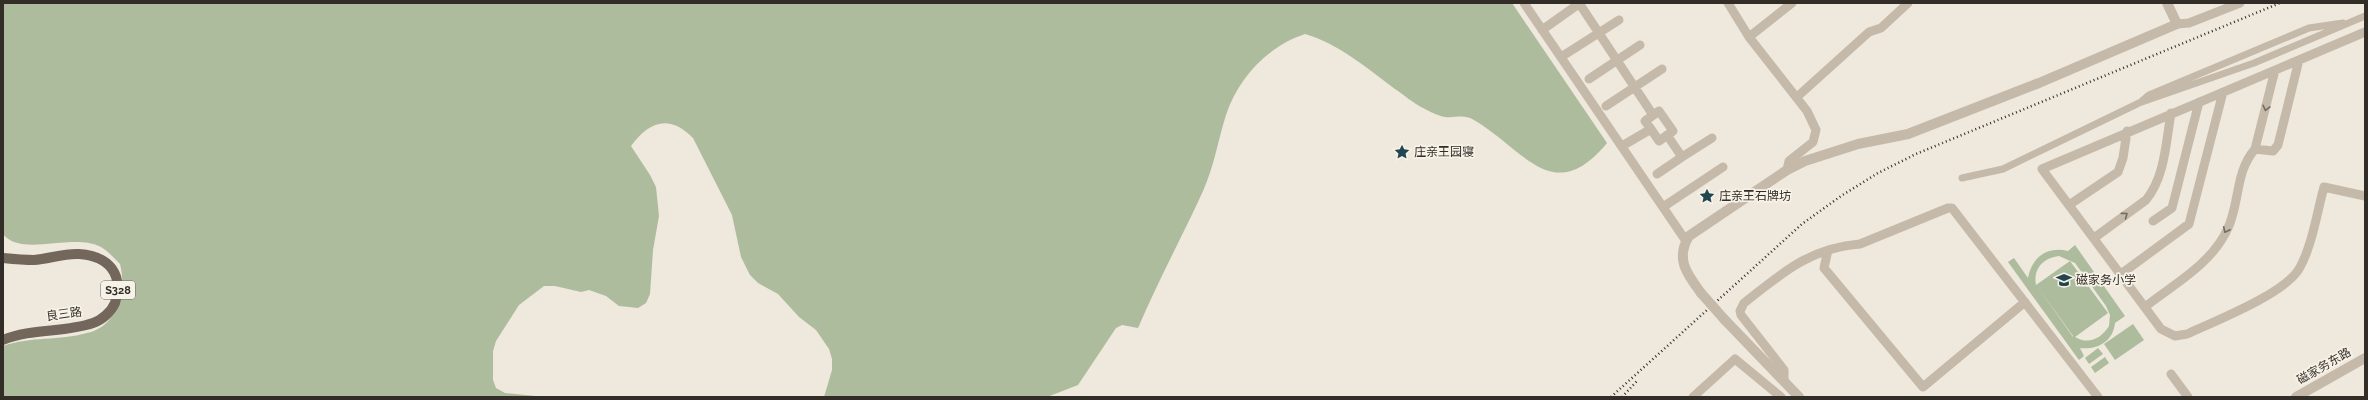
<svg xmlns="http://www.w3.org/2000/svg" width="2368" height="400" viewBox="0 0 2368 400" font-family="Raleway,'Noto Sans SC',sans-serif">
  <style>
    .green { fill: #adbc9d; fill-rule: evenodd }
    .lines { fill: none; stroke-linecap: round; stroke-linejoin: round }
    .pedestrian { stroke: #c5baa9; stroke-width: 7 }
    .minor { stroke: #c5baa9; stroke-width: 9 }
    .tertiary { stroke: #c5baa9; stroke-width: 10 }
    .primary { stroke: #73675b; stroke-width: 10 }
    .rail { stroke: #332d28; stroke-width: 2.5; stroke-dasharray: 1 3; stroke-linecap: butt }
    .tertiary-bridge { stroke: #c5baa9; stroke-width: 10 }
    .oneway { stroke: #756c62 }
    .labels { text-anchor: middle; dominant-baseline: central; stroke-width: 3.5; stroke-linejoin: round; paint-order: stroke }
    .shield { fill: #f7f2e7; stroke: #6e6861; stroke-width: 1 }
    .shield-label { font-size: 11px; font-weight: bold; fill: #332d28 }
    .poi-label { font-size: 12px; fill: #332d28; stroke: #f7f2e7; text-anchor: start }
    .street-label { font-size: 12px; fill: #332d28; stroke: #f7f2e7 }
  </style>
  <rect width="100%" height="100%" fill="#efe8dc"/>
  <!-- green -->
  <path class="green" d="M3 3H1512L1607 143C1553 208 1525 150 1474 120 1464 114 1456 118 1445 117 1438 116 1429 111 1423 108 1413 103 1404 95 1395 89 1367 68 1339 44 1305 34 1268 46 1238 78 1226 115 1218 140 1214 167 1203 191 1182 237 1158 281 1138 328L1122 325 1116 328 1078 385 1047 397H824L832 370V359L829 349 816 330 799 317 778 294 758 283 750 275 741 257 732 215 693 138C670 114 649 121 631 146L650 175 656 187 659 216 653 250 650 294 646 303 638 308 629 307 619 306 606 296 589 290 581 292 555 286H544L519 305 496 341 493 351V380L496 388 505 393 545 397H3V346C31 336 59 341 87 333 118 326 127 290 120 264 114 258 108 251 101 247 72 232 22 258 3 234Z
    M2075 245 2125 316 2115 323C2113 342 2097 350 2080 348L2084 356 2079 360 2008 262 2014 258 2028 278C2032 257 2047 246 2068 251ZM2059 256 2075 263 2106 306 2110 315 2109 326C2101 339 2088 345 2075 337L2108 313 2070 261 2036 285C2033 269 2043 258 2059 256ZM2037 286 2073 336V337Z
    M2133 324 2144 340 2115 360 2104 344Z
    M2098 348 2103 354 2089 364 2085 358Z
    M2105 357 2109 363 2095 373 2091 367Z"/>
  <g class="lines">
    <!-- pedestrian -->
    <path class="pedestrian" d="M2142 101 2149 95 2309 28 2343 23
      M1962 178 2003 169 2139 103 2254 63 2365 16"/>
    <!-- minor -->
    <path class="minor" d="M1524 3 1686 241
      M1579 3 1653 115
      M1728 3 1749 37 1807 111 1816 130 1813 142 1789 161 1787 170
      M2177 24 2189 23 2240 3
      M1542 30 1580 3
      M2365 32 2042 169 2161 329 2175 336 2187 334C2215 321 2284 294 2299 269 2312 247 2317 212 2324 187L2365 196
      M1749 37 1792 3
      M1561 57 1619 20
      M1589 79 1640 45
      M1797 97 1869 32 1881 28 1908 3
      M1606 106 1662 69
      M1622 146 1651 129 1645 121 1659 111 1673 131 1659 141 1651 129
      M2255 149 2273 151 2278 145 2299 60
      M1682 157 1712 138
      M1657 174 1682 157 1667 135
      M2069 205 2118 172 2123 158 2127 131
      M1663 207 1723 167
      M2153 221 2172 208 2199 102
      M2094 238 2146 200C2165 177 2166 142 2171 113
      M1828 250 1824 268 1923 387 2025 302
      M2121 274 2189 224 2223 92
      M2145 307C2174 284 2212 264 2228 228 2240 202 2235 172 2255 149L2275 70
      M2171 374 2188 397
      M1784 381V370L1741 315 1740 311 1744 303C1782 273 1810 248 1860 244L1948 208H1952L2098 397
      M1693 397 1735 359 1781 397"/>
    <!-- tertiary -->
    <path class="tertiary" d="M1701 293C1687 274 1675 259 1689 236L1787 170 1805 161 1858 144 1908 134 2039 83 2177 24 2167 3
      M1724 319 1799 397
      M2296 397 2365 358"/>
    <!-- primary -->
    <path class="primary" d="M3 258C13 259 23 260 34 260 49 259 64 253 79 254 109 256 124 274 115 303 111 312 102 320 93 323 64 333 32 328 3 340"/>
    <!-- rail -->
    <path class="rail" d="M1611 397 1802 224 1841 196 1878 173 1916 154 2280 3
      M1622 397 1637 381"/>
    <!-- tertiary-bridge -->
    <path class="tertiary-bridge" d="M1701 293 1724 319"/>
  </g>
  <!-- one-way arrows -->
  <defs><path id="oneway-chevron" d="M-2-3.5L2.5 0L-2 3.5" fill="none" stroke-width="1.6" stroke-linecap="round" stroke-linejoin="round"/></defs>
  <g class="oneway">
    <use href="#oneway-chevron" transform="translate(2266 108) rotate(104)"/>
    <use href="#oneway-chevron" transform="translate(2125 215) rotate(-37)"/>
    <use href="#oneway-chevron" transform="translate(2226 230) rotate(115)"/>
  </g>
  <!-- icons -->
  <defs>
    <symbol id="sight-bare" viewBox="-9 -9 18 18"><path d="M0-6L1.8-2.2L6-1.7L2.9 1.2L3.7 5.4L0 3.3L-3.7 5.4L-2.9 1.2L-6-1.7L-1.8-2.2Z" fill="#224650" stroke="#f7f2e7" stroke-width="2.5" paint-order="stroke"/></symbol>
    <symbol id="school-bare" viewBox="-9 -9 18 18"><path d="M0-5L7-2L0 1L-7-2ZM-4 1L0 2.5L4 1V4Q0 6-4 4Z" fill="#224650" stroke="#f7f2e7" stroke-width="2.5" paint-order="stroke"/></symbol>
  </defs>
  <g fill-rule="evenodd">
    <use href="#sight-bare" x="1391" y="141" width="22" height="22"/>
    <use href="#sight-bare" x="1696" y="185" width="22" height="22"/>
    <use href="#school-bare" x="2053" y="269" width="22" height="22"/>
  </g>
  <g class="labels">
    <!-- shield labels -->
    <rect class="shield" x="101" y="281" width="34" height="18" rx="3"/>
    <g class="shield-label">
      <text x="118" y="290">S328</text>
    </g>
    <!-- poi labels -->
    <g class="poi-label">
      <text x="1414" y="152">庄亲王园寝</text>
      <text x="1719" y="196">庄亲王石牌坊</text>
      <text x="2076" y="280">磁家务小学</text>
    </g>
    <!-- street labels -->
    <g class="street-label">
      <text transform="translate(64 314) rotate(-8)">良三路</text>
      <text transform="translate(2324 366) rotate(-30)">磁家务东路</text>
    </g>
  </g>
  <!-- border -->
  <rect width="2368" height="400" fill="none" stroke="#332d28" stroke-width="8"/>
</svg>
